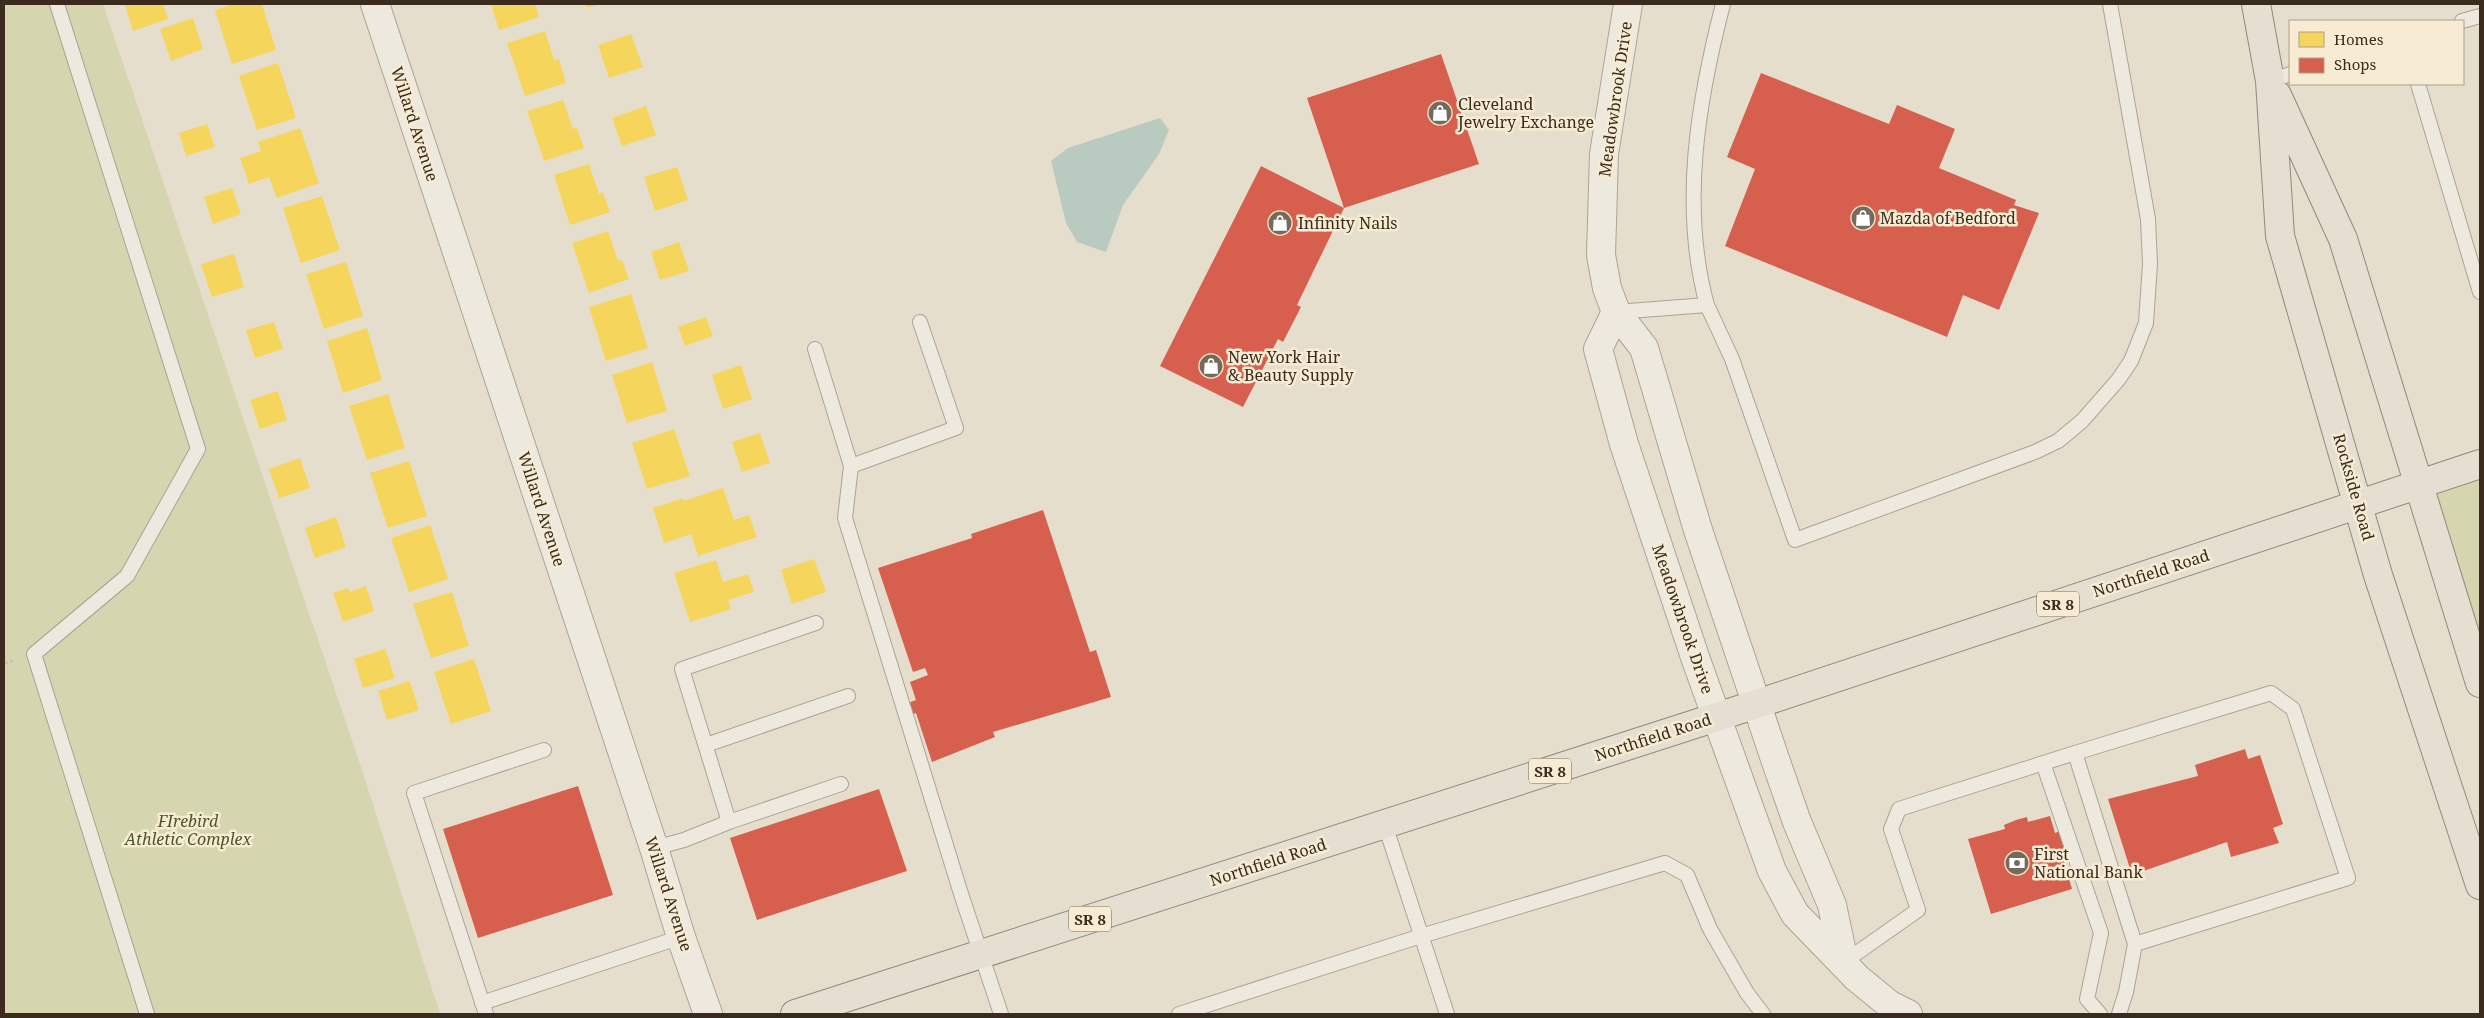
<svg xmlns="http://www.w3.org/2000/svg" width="2484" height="1018" viewBox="0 0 2484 1018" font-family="'Noto Serif',serif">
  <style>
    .green { fill: #d5d5af }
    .water { fill: #b9cac0 }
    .homes { fill: #f6d55c }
    .shops { fill: #d6604d }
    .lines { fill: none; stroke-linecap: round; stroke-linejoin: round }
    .service-casing { stroke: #aba396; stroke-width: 16 }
    .minor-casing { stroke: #aba396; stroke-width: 30 }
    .primary-casing { stroke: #90887d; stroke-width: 30 }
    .path { stroke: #c6c0b6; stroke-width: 3; stroke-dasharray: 4 2.5; stroke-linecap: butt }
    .service { stroke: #eee9df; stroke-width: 14 }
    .minor { stroke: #eee9df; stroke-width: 28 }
    .primary { stroke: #e5dfd1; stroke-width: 28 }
    .labels { text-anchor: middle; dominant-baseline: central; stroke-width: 5; stroke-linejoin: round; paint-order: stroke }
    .shield { fill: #f7ecd3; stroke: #736554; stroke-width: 1 }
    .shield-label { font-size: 15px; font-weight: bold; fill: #3a2b1e }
    .street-label { font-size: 16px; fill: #3a2b1e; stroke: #f7ecd3 }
    .poi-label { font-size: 16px; fill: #3a2b1e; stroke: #f7ecd3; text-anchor: start }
    .park-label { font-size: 16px; font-style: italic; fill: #4b5724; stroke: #f7ecd3 }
  </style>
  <rect width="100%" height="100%" fill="#e5decd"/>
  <!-- green -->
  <path class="green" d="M4 4H103L360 764 440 1014H4Z
    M2480 464V684L2418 486Z"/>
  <!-- water -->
  <path class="water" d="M1160 118 1169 130 1159 154 1123 205 1106 252 1077 242 1066 223 1051 161 1068 148Z"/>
  <!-- homes -->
  <path class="homes" d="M125 4H163L168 19 133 31Z
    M233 4H262L276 50 232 64 215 10Z
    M491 4H535L539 17 499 30Z
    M585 4H600L587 8Z
    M193 18 203 49 171 61 160 29Z
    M545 31 554 60 559 59 566 83 525 96 507 43Z
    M631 34 643 67 609 78 598 45Z
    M278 63 296 118 257 130 239 76Z
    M563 100 573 129 577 128 584 148 544 161 527 111Z
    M646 106 656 135 622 146 612 118Z
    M207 124 215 147 186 156 179 133Z
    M300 128 319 183 277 198 269 177 249 184 240 158 261 151 258 142Z
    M589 164 599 194 603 192 610 212 570 225 554 175Z
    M677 167 688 200 655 211 644 177Z
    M232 188 241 214 213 224 204 197Z
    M322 196 340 250 301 263 283 208Z
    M608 231 618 261 622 260 629 279 589 293 572 243Z
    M679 242 689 271 660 280 651 252Z
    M234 254 244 287 212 297 201 264Z
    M346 262 363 316 324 329 306 274Z
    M631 294 648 348 606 361 589 307Z
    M706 317 713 336 685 346 678 327Z
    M274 322 283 349 255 358 246 330Z
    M367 328 382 380 343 393 327 341Z
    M652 362 667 411 627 423 612 375Z
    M741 365 752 399 723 409 712 375Z
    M278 391 287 420 260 429 250 400Z
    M388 394 405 448 367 460 349 406Z
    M674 429 690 476 647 489 632 443Z
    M760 433 770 463 742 472 732 442Z
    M300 458 310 488 279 498 269 469Z
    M409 461 427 516 388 528 370 473Z
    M723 488 734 520 749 515 757 537 698 556 691 534 664 543 653 508 683 498 684 501Z
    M336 517 346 547 315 558 305 528Z
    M430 525 448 579 409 592 391 538Z
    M814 559 826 592 792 604 781 570Z
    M716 560 723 582 748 574 754 592 728 600 731 609 690 622 674 573Z
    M366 586 374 611 343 622 333 593 348 588 350 592Z
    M452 592 469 646 431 658 413 604Z
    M385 649 395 678 363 688 354 659Z
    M474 659 491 711 451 724 434 672Z
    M410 681 419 710 387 720 378 691Z"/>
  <!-- shops -->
  <path class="shops" d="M1441 54 1479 164 1344 208 1297 305 1301 307 1283 342 1278 339 1243 407 1160 366 1261 166 1344 208 1307 98Z
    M1761 73 1889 124 1897 105 1955 129 1939 168 2016 200 2014 205 2039 213 1999 310 1963 295 1947 337 1725 246 1755 169 1727 157Z
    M1043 510 1090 652 1096 650 1111 697 993 732 995 737 932 762 916 713 911 715 908 703 916 700 910 682 928 675 925 668 913 672 878 568 972 538 971 534Z
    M2245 749 2248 759 2260 755 2283 824 2273 828 2279 843 2231 857 2227 842 2132 875 2108 799 2198 776 2195 765Z
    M578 786 613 895 478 938 443 829Z
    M879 789 907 871 757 920 730 838Z
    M2050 816 2055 833 2062 830 2069 852 2062 855 2072 889 1991 914 1968 839 2005 829 2004 825 2016 820 2027 817 2028 822Z"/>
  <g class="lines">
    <defs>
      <path id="service" d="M57 4 198 449 127 576 34 654 147 1014
        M2462 21 2480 16
        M2270 81 2290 74
        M2418 84 2480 292
        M1707 305 1732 359 1795 540 2035 452 2058 441 2082 421 2118 380 2131 361 2146 323 2150 264 2148 219 2110 4
        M1616 312 1707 305C1680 206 1698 101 1723 4
        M920 322 956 428 851 466 845 518 962 897 1001 1014
        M815 349 851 466
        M706 745 848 696
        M2075 753 2135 944 2126 992 2119 1014
        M2043 763 2101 933 2087 999 2100 1014
        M729 822 841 784
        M1385 825 1447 1014
        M654 848 684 840 729 822 682 669 816 623
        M1844 962 1918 910 1891 829 1899 809 2075 753 2271 693 2293 709 2348 878 2135 944
        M482 1003 681 937
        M486 1014 414 793 544 750
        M1179 1014 1421 936 1665 863 1687 875 1710 929 1747 993 1763 1014"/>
      <path id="minor" d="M375 4 654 848 681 937 708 1014
        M1628 4 1604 154 1601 255 1607 288 1616 312 1644 348 1698 530 1775 759 1797 822 1832 905 1844 962
        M1616 312 1598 349 1624 444 1696 660 1772 871 1795 914 1857 978 1890 1005 1908 1014"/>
      <path id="primary" d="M2256 4 2270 81 2280 236 2378 575 2480 885
        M2277 95 2343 239 2480 683
        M795 1014 1757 704 2480 464"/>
    </defs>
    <!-- service casing -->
    <use href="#service" class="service-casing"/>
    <!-- minor casing -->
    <use href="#minor" class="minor-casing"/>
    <!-- primary casing -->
    <use href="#primary" class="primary-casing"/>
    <!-- path -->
    <path class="path" d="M4 663 12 661"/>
    <!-- service -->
    <use href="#service" class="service"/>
    <!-- minor -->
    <use href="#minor" class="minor"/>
    <!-- primary -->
    <use href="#primary" class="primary"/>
  </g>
  <!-- icons -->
  <defs>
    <symbol id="shop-disc" viewBox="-11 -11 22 22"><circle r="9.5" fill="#766a5b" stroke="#f7ecd3"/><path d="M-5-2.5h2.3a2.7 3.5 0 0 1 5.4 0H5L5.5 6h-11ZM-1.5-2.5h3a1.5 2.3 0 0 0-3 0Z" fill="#fff"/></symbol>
    <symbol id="bank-disc" viewBox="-11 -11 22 22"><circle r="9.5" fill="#766a5b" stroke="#f7ecd3"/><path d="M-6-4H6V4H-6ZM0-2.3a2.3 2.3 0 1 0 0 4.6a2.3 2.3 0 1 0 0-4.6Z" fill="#fff"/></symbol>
  </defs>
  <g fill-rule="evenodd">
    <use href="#shop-disc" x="1426" y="99" width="28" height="28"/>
    <use href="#shop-disc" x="1849" y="204" width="28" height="28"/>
    <use href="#shop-disc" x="1266" y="209" width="28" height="28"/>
    <use href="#shop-disc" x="1197" y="352" width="28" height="28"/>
    <use href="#bank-disc" x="2003" y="849" width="28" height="28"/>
  </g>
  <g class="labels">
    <!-- shield labels -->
    <g class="shield">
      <rect x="2037" y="591.5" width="42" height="25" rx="4"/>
      <rect x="1529" y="758.5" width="42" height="25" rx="4"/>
      <rect x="1069" y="906.5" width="42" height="25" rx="4"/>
    </g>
    <g class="shield-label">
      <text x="2058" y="604">SR 8</text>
      <text x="1550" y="771">SR 8</text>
      <text x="1090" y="919">SR 8</text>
    </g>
    <!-- street labels -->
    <g class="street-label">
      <text transform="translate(1615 99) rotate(-82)">Meadowbrook Drive</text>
      <text transform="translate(415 124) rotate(72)">Willard Avenue</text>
      <text transform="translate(2354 487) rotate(74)">Rockside Road</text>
      <text transform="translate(542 509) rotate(72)">Willard Avenue</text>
      <text transform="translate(2151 573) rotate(-18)">Northfield Road</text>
      <text transform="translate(1683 619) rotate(71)">Meadowbrook Drive</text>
      <text transform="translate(1653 737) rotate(-18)">Northfield Road</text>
      <text transform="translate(1268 862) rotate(-18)">Northfield Road</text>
      <text transform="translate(669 894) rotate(72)">Willard Avenue</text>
    </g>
    <!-- poi labels -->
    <g class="poi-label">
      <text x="1458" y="104">Cleveland<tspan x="1458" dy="18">Jewelry Exchange</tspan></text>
      <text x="1880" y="218">Mazda of Bedford</text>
      <text x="1298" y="223">Infinity Nails</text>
      <text x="1228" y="357">New York Hair<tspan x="1228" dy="18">&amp; Beauty Supply</tspan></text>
      <text x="2034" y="854">First<tspan x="2034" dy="18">National Bank</tspan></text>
    </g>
    <!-- park labels -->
    <g class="park-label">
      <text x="188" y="821">FIrebird<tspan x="188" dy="18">Athletic Complex</tspan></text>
    </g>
  </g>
  <!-- border -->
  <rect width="2484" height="1018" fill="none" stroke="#3a2b1e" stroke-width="10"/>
  <!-- legend -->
  <rect x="2289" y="20" width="175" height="65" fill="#f7ecd3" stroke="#ab9f8b"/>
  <rect x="2299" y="32" width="25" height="15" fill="#f6d55c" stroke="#ab9f8b"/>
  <text x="2334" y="45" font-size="15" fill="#3a2b1e">Homes</text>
  <rect x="2299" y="58" width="25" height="15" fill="#d6604d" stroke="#ab9f8b"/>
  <text x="2334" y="70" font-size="15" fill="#3a2b1e">Shops</text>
</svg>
